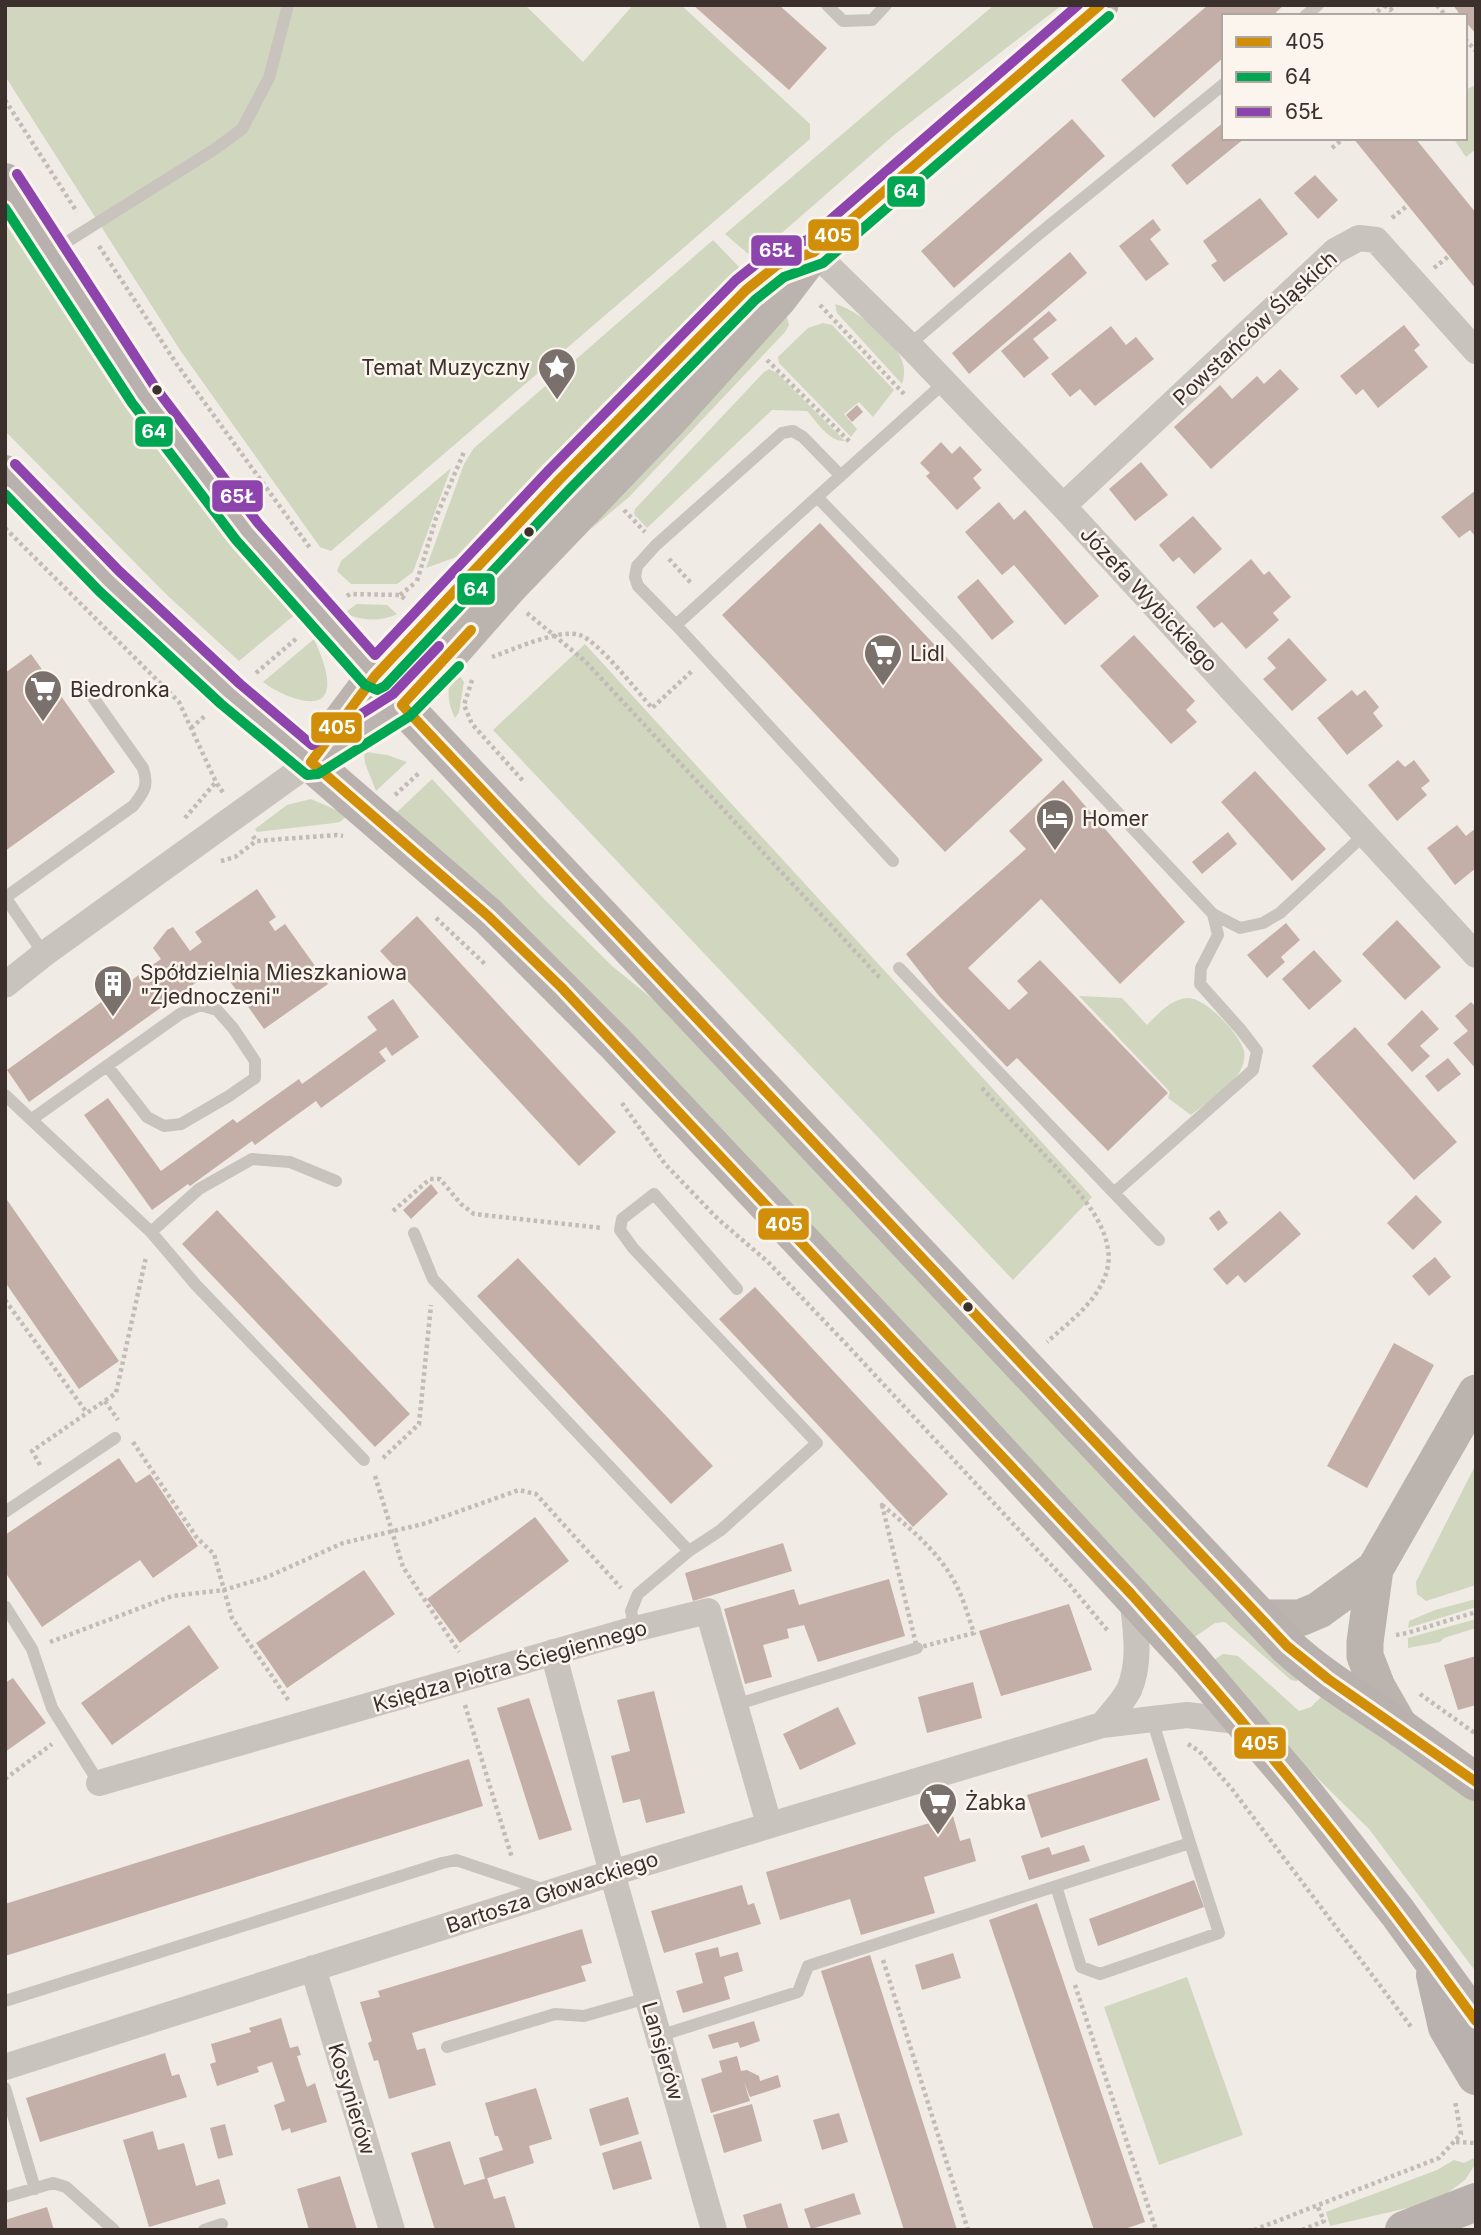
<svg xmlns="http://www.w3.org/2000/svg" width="1481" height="2235" viewBox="0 0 1481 2235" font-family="Inter,sans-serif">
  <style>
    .green { fill: #d1d6bf }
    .building { fill: #c3afa7 }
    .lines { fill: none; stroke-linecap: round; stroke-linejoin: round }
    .path { stroke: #c2bbb6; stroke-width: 4.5; stroke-dasharray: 3.5 3.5; stroke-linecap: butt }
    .lane { stroke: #c9c3be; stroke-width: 12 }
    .street { stroke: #c9c3be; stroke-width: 26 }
    .secondary { stroke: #bab3ae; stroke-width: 37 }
    .primary { stroke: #b8b1ad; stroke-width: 38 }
    .bus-1-casing { stroke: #fbf5ee; stroke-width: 16 }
    .bus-2-casing { stroke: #fbf5ee; stroke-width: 16 }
    .bus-3-casing { stroke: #fbf5ee; stroke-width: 16 }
    .bus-1 { stroke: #d18e09; stroke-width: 10 }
    .bus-2 { stroke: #00a651; stroke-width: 10 }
    .bus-3 { stroke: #8e44ad; stroke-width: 10 }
    .bus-dot { fill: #3b302b; stroke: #fbf5ee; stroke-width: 2.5 }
    .labels { text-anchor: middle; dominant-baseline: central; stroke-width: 5; stroke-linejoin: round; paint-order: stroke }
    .street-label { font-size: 21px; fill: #3b302b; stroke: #fbf5ee }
    .poi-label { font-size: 21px; fill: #3b302b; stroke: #fbf5ee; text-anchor: start }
    .line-badge { stroke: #fbf5ee; stroke-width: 2.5 }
    .badge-label { font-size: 19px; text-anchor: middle; font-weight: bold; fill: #fff }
  </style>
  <rect width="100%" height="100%" fill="#f0ebe5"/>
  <!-- green -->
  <path class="green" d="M5 5H525L583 62 633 5H681L810 124V139L331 551 320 547 180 350 5 76Z
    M994 5H1062L894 135 753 258 725 234Z
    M1476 85V149L1466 157 1453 138H1465V90Z
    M5 222 145 434 217 521 297 613 239 661 167 595 5 431Z
    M713 240 742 270 539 472 459 556 426 568 464 464 474 448Z
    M835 304C854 308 892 338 900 356 905 366 905 374 902 384L837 313Z
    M787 317 789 325 785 332 629 497 591 529 608 507Z
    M823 323 832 325 894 390 873 417 859 402 844 414 857 429 851 437 779 363 778 357 808 328Z
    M769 369 777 373 845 441C829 442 817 422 807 411L772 410 647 528 634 514 635 509 764 372Z
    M451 468 413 572 397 584H351L337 571 341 561Z
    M357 604 387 605 397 614C380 622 361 621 344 613Z
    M314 639C320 653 331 676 326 692 318 714 274 691 263 682Z
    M585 644 1092 1197 1013 1280 493 730Z
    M454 668 464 682 459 712 455 718C446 701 447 685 454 668Z
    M367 752 387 755 407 762 376 791 365 763 364 753Z
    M432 779 543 898 612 966 670 1013 1299 1678 1297 1681 1291 1680 1225 1622 1215 1623 1193 1638 396 813Z
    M311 799 348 815 340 822 334 823 257 832 255 829 287 805Z
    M1079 996 1122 998 1147 1025C1158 1014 1171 999 1187 998 1205 997 1240 1034 1244 1051 1245 1056 1244 1063 1242 1067 1236 1084 1205 1104 1191 1115L1168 1098 1170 1092Z
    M1476 1464V1585L1426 1601 1417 1594 1416 1582Z
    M1476 1599V1607L1408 1628 1409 1621 1435 1610Z
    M1476 1619V1628L1444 1638 1440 1642 1408 1648V1638Z
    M1223 1654 1238 1656 1299 1711 1311 1707 1323 1695 1398 1744 1476 1803V1972L1369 1829 1292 1753 1214 1660Z
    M1187 1977 1243 2135 1159 2165 1104 2007Z
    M1476 2157V2163L1465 2180 1437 2201 1330 2226 1326 2212 1437 2170 1454 2160 1464 2163Z"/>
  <!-- building -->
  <path class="building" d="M693 5H779L827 48 789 90Z
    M1208 5H1284L1272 16H1224V57L1154 118 1121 80Z
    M1453 5H1476V34L1465 21V16H1461Z
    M1072 119 1105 156 954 288 921 251Z
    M1224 122V138H1245L1187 185 1171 165Z
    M1353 138H1415L1476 213V289Z
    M1315 175 1338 200 1318 219 1294 193Z
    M1260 198 1288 234 1224 282 1211 265 1217 261 1203 241Z
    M1153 219 1161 230 1150 239 1169 264 1146 281 1119 246Z
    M1070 252 1087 273 969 374 952 353Z
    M1049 311 1057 320 1033 339 1049 358 1024 378 1001 351Z
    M1404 325 1420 345 1414 350 1428 367 1378 408 1363 389 1356 395 1340 376Z
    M1111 326 1126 345 1136 337 1154 359 1095 406 1080 389 1070 397 1051 374Z
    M1280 369 1299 389 1211 469 1174 427 1220 385 1232 399 1257 376 1264 384Z
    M857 405 863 412 852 422 846 415Z
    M941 442 952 454 960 446 982 470 973 478 981 488 957 510 926 476 930 473 920 463Z
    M1141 462 1168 495 1135 521 1109 489Z
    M1476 490V537L1470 530 1459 538 1441 517Z
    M999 502 1014 520 1025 510 1099 596 1065 625 1014 565 1002 575 965 532Z
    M1193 516 1222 549 1194 574 1179 557 1173 562 1159 545Z
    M820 523 1043 760 945 852 722 615Z
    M1251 559 1264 575 1269 571 1291 597 1273 613 1279 620 1246 649 1222 622 1214 628 1196 607Z
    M978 579 1014 622 992 640 957 597Z
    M1134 635 1195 701 1186 710 1197 722 1171 744 1100 666Z
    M1289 638 1327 680 1292 711 1263 679 1276 668 1267 658Z
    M31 654 115 772 5 851V673Z
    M1352 690 1357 696 1365 690 1379 707 1373 713 1383 726 1347 755 1317 718Z
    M1398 760 1405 767 1414 760 1430 781 1421 788 1427 795 1397 821 1368 785Z
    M1255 771 1326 849 1292 881 1221 802Z
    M1063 780 1185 922 1120 984 1041 899 968 968 1009 1010 1028 993 1017 981 1040 960 1168 1093 1108 1151 1017 1058 1007 1067 939 996 906 954 1026 849 1009 831Z
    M1457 825 1466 836 1476 828V868L1455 885 1427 848Z
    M1228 832 1237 844 1202 874 1192 862Z
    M257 889 276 917 269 922 275 931 285 924 328 984 264 1029 219 966 29 1102 7 1070 161 959 153 948 167 930 173 927 190 951 202 942 195 932Z
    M417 916 616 1132 579 1166 380 951Z
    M1397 920 1441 967 1405 1000 1362 954Z
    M1286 923 1300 940 1281 957 1285 962 1267 978 1247 955Z
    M1314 950 1342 981 1309 1010 1282 979Z
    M393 999 419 1037 392 1056 386 1047 379 1052 386 1061 321 1108 316 1101 255 1145 252 1141 190 1186 188 1184 152 1210 84 1115 108 1098 161 1171 233 1119 237 1123 299 1079 302 1084 377 1030 367 1017Z
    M1471 1002 1476 1007V1069L1453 1043 1468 1031 1455 1016Z
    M1422 1010 1439 1029 1420 1046 1430 1056 1412 1072 1387 1044Z
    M1355 1027 1457 1142 1414 1180 1312 1066Z
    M1448 1058 1461 1074 1438 1092 1425 1076Z
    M431 1184 438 1193 411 1219 403 1210Z
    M1416 1195 1442 1222 1413 1250 1387 1223Z
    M5 1197 119 1361 79 1389 5 1282Z
    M217 1210 410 1414 375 1447 182 1244Z
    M1219 1210 1228 1223 1218 1231 1209 1218Z
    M1280 1211 1301 1234 1245 1283 1238 1275 1227 1285 1213 1269Z
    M1435 1257 1451 1277 1429 1296 1412 1276Z
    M518 1258 713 1466 671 1504 477 1296Z
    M755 1287 948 1494 913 1527 719 1319Z
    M1394 1343 1434 1365 1367 1488 1327 1466Z
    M119 1458 136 1483 150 1474 198 1546 153 1578 140 1560 42 1627 5 1572V1535Z
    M535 1517 569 1561 460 1643 427 1599Z
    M783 1543 792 1571 693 1601 685 1573Z
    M364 1570 395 1614 287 1688 256 1643Z
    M889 1579 905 1636 818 1662 804 1625 787 1629 789 1638 763 1645 772 1677 745 1684 724 1609 794 1589 799 1605Z
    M1069 1604 1092 1670 1001 1696 979 1631Z
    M189 1625 219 1668 112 1745 81 1703Z
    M1476 1656V1705L1458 1710 1444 1665Z
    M13 1678 46 1723 5 1752V1683Z
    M973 1682 982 1718 927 1733 918 1697Z
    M654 1691 685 1813 646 1823 640 1799 623 1803 611 1756 630 1751 617 1700Z
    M529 1698 572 1830 539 1840 497 1708Z
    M838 1707 856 1744 800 1770 783 1734Z
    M1147 1758 1160 1800 1041 1838 1027 1795Z
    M469 1759 483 1806 5 1956V1904Z
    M953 1816 960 1841 970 1838 976 1861 924 1877 935 1913 861 1935 850 1899 780 1920 766 1872Z
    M1084 1845 1090 1861 1029 1880 1021 1856 1049 1847 1052 1855Z
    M1194 1880 1204 1907 1098 1946 1089 1919Z
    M742 1885 748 1905 754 1903 761 1924 664 1953 651 1911Z
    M1037 1903 1145 2222 1122 2230H1094L989 1920Z
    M582 1929 592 1963 581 1966 586 1981 412 2033 417 2050 425 2048 436 2085 389 2099 378 2060 374 2061 368 2043 372 2041 360 2002 380 1997 378 1991Z
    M718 1947 720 1957 738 1952 743 1971 724 1977 730 1999 683 2013 676 1991 703 1983 695 1953Z
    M953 1953 961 1978 922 1990 915 1965Z
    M870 1955 957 2230H904L821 1971Z
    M281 2018 290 2048 298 2046 301 2055 297 2056 307 2087 315 2083 327 2122 291 2133 290 2128 282 2131 274 2105 285 2101 272 2062 257 2067 259 2072 217 2086 210 2064 216 2062 211 2044 251 2032 249 2028Z
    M754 2021 760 2041 740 2048 738 2042 713 2049 708 2035Z
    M165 2053 172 2076 179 2074 187 2097 40 2142 26 2098Z
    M737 2056 741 2071 747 2070 759 2076 760 2081 778 2075 781 2087 750 2097 744 2082 750 2101 711 2113 701 2079 722 2072 719 2061Z
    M536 2088 552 2139 529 2146 534 2163 485 2179 479 2158 503 2150 498 2136H495L485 2103Z
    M628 2097 639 2134 600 2146 589 2109Z
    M752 2104 762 2141 724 2153 713 2115Z
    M839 2113 848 2142 822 2150 813 2120Z
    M225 2124 233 2155 218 2159 210 2128Z
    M153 2131 158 2150 184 2143 196 2186 219 2179 226 2204 149 2227 123 2140Z
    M450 2141 464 2185 487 2178 494 2199 505 2196 516 2230H435L411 2153Z
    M641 2141 652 2179 613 2190 602 2153Z
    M340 2176 357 2230H309L297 2189Z
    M854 2193 861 2214 811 2229 804 2209Z
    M781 2203 789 2230H747L743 2215Z
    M47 2207 54 2230H5V2220Z"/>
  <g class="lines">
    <!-- path -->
    <path class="path" d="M1385 5 1390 10 1396 5
      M1437 5 1446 16
      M1372 16 1385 5
      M1465 39 1476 51
      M5 100 77 212
      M1332 148 1344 138
      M1392 218 1408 205
      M99 246 178 366 310 548
      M1434 268 1449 256
      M820 305 904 394
      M767 360 850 442
      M624 510 645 532
      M5 528 179 702 216 782 224 794
      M669 559 692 584
      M417 581 437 515 464 452
      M400 595 415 583
      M347 596 350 594 400 595 405 599
      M527 613 585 661 881 979
      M492 657C512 650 560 628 580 635 599 642 637 691 652 708L693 670
      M256 673 297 638
      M472 680 464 705 472 724 524 782
      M191 728 206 715
      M395 795 420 772
      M185 818 216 782
      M253 836 256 841 337 835 343 836
      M221 861 235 857 256 841
      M436 918 486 965
      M982 1088C1001 1109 1021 1130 1041 1151 1069 1182 1125 1232 1104 1279 1093 1305 1068 1323 1047 1342
      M622 1103 665 1164 718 1219 768 1262 847 1345 1069 1584 1108 1631
      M393 1211 430 1179H440L461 1204 474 1214 602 1228
      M5 1300 87 1413
      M105 1401 118 1420
      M133 1442 197 1538 214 1554 232 1618 289 1701
      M383 1458 419 1424 431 1305
      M40 1465 32 1451 116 1393 146 1257
      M375 1476 403 1567 459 1652
      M882 1505C911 1529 943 1555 959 1591 965 1604 969 1619 974 1633L917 1648Z
      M1396 1635 1407 1633 1476 1612
      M50 1642 172 1596 224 1590 267 1577 343 1543 423 1524 519 1490 536 1494 621 1588
      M1420 1694 1476 1734
      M465 1705 512 1858
      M1188 1744 1199 1751 1232 1789 1412 2028
      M5 1779 52 1744
      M883 1960 968 2230
      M1075 1985 1156 2230
      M1456 2142 1476 2143
      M1254 2230 1439 2158 1461 2134 1455 2101
      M1302 2230 1324 2221 1317 2205"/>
    <!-- lane -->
    <path class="lane" d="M827 5 843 21 872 20 886 5
      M1305 16 1318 5
      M54 250 215 149 242 129 269 78 288 5
      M909 345 1034 238 1224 84
      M945 382 817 497 954 638 1213 914 1218 935 1201 968 1200 984 1241 1030 1257 1051 1253 1070 1115 1192
      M817 497 676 625 893 861
      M676 625 638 586 635 577 637 566 656 545 782 433 793 431 803 437 841 476
      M5 897 44 954
      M6 897 133 806C144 792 149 786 143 768L85 686
      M1213 914 1240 928 1263 923 1280 913 1366 833
      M899 968 1159 1240
      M5 1095 151 1232 196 1285 364 1460
      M32 1119 180 1014 200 1005 217 1010 233 1028 255 1061V1078L229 1096 181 1124 164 1126 147 1117 108 1067
      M151 1232 199 1189 252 1159 290 1162 336 1181
      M414 1233 433 1279 689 1551
      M5 1512 115 1438
      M5 1606 32 1649 52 1708 99 1783
      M635 1629 631 1611 638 1594 689 1551 721 1530 817 1443 633 1248 620 1230 622 1219 654 1194 737 1289
      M735 1705 917 1648
      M1056 1886 1081 1967 1100 1974 1219 1933 1190 1843
      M5 2001 442 1863 456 1860 545 1890
      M659 2036 798 1992 808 1966 1190 1843 1152 1719
      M447 2047 555 2014 584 2016 647 1998
      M5 2088 35 2189
      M5 2197 53 2183 66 2187 114 2230
      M204 2230 222 2224"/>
    <!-- street -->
    <path class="street" d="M814 252 909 345 1063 506 1476 955
      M1063 506 1335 251 1359 238 1376 240 1476 351
      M5 985 44 954 311 762
      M553 1652 612 1873 714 2230
      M1102 1725C1111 1714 1122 1703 1129 1690 1142 1660 1135 1626 1132 1595
      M99 1783 635 1629 708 1611 769 1824
      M313 1968 392 2230
      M5 2067 612 1873 1102 1725 1187 1715 1245 1722"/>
    <!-- secondary -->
    <path class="secondary" d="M324 744 375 676 559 480 746 290 777 265 810 254
      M311 762 402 705 427 680 509 587 668 421 779 298 814 252 1100 5
      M1260 1618H1300L1319 1610 1375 1569
      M1401 1729 1377 1687 1365 1656V1642L1375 1569 1476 1393"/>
    <!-- primary -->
    <path class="primary" d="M5 182 144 395 247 532 375 676 1287 1646C1322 1678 1362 1702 1401 1728 1426 1746 1451 1764 1476 1782
      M5 474 109 581 231 694 488 916 615 1043 964 1414 1190 1659 1304 1793 1398 1913 1476 2021
      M1435 1975 1447 2027 1476 2076
      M1404 2230 1476 2202"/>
    <defs>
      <path id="bus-1" d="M1100 5 814 252 777 265 746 290 559 480 375 676 311 762 488 916 561 987 1132 1595C1254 1731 1369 1873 1476 2021
        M471 630 402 705 1287 1646 1328 1679 1476 1782"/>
      <path id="bus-2" d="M5 208 132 403 236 540 365 685 377 690 385 686 569 490 755 300 784 277 823 263 1109 16
        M5 494 99 591 221 704 307 775 318 774 410 716 459 666"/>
      <path id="bus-3" d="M17 174 155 387 258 523 375 655 549 470 736 280 770 253 807 240 1078 5
        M15 464 119 571 240 684 312 745 393 694 439 646"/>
    </defs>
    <!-- bus-1 casing -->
    <use href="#bus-1" class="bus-1-casing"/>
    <!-- bus-2 casing -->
    <use href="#bus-2" class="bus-2-casing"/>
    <!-- bus-3 casing -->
    <use href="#bus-3" class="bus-3-casing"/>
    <!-- bus-1 -->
    <use href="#bus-1" class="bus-1"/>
    <!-- bus-2 -->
    <use href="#bus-2" class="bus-2"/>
    <!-- bus-3 -->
    <use href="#bus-3" class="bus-3"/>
  </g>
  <!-- icons -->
  <defs>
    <symbol id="sight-pin" viewBox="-11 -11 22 30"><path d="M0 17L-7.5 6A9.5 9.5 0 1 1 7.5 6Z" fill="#7a716c" stroke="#fbf5ee"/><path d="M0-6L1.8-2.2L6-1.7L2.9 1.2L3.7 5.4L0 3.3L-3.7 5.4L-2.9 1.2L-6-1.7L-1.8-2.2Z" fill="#fff"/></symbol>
    <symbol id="supermarket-pin" viewBox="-11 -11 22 30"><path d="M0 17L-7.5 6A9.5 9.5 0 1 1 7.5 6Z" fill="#7a716c" stroke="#fbf5ee"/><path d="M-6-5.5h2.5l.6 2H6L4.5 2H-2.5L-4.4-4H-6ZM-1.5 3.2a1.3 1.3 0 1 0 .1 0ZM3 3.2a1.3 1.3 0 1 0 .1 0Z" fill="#fff"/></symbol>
    <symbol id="hotel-pin" viewBox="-11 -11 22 30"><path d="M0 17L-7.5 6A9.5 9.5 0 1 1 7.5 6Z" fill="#7a716c" stroke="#fbf5ee"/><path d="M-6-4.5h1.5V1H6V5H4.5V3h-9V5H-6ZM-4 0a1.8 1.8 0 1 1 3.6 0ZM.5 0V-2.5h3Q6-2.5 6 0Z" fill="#fff"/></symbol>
    <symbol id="building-pin" viewBox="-11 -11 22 30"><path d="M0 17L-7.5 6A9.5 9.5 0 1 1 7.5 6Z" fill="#7a716c" stroke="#fbf5ee"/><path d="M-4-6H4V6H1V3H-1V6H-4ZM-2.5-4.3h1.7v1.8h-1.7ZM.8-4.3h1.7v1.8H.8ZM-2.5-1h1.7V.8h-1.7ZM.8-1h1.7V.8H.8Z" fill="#fff"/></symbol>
  </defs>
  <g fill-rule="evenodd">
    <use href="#sight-pin" x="535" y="345" width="44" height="60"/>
    <use href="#supermarket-pin" x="861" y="631" width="44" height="60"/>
    <use href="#supermarket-pin" x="21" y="667" width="44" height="60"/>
    <use href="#hotel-pin" x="1033" y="796" width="44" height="60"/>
    <use href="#building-pin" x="91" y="962" width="44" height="60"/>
    <use href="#supermarket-pin" x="916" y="1780" width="44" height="60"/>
  </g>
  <!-- markers -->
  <g class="bus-dot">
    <circle cx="157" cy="390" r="6"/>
    <circle cx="529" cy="532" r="6"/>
    <circle cx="968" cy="1307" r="6"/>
  </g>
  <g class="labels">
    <!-- street labels -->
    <g class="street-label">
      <text transform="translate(1255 328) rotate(-43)">Powstańców Śląskich</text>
      <text transform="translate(1149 599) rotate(47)">Józefa Wybickiego</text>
      <text transform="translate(510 1666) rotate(-16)">Księdza Piotra Ściegiennego</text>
      <text transform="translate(552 1892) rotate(-18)">Bartosza Głowackiego</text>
      <text transform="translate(663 2051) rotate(74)">Lansjerów</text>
      <text transform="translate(352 2099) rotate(73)">Kosynierów</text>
    </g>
    <!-- poi labels -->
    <g class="poi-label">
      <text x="530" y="367" text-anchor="end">Temat Muzyczny</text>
      <text x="910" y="653">Lidl</text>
      <text x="70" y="689">Biedronka</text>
      <text x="1082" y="818">Homer</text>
      <text x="140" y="972">Spółdzielnia Mieszkaniowa<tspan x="140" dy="24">"Zjednoczeni"</tspan></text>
      <text x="965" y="1802">Żabka</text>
    </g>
  </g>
  <g class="line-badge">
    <rect x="886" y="175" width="40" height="33" rx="7" fill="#00a651"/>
    <rect x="807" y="218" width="53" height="34" rx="7" fill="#d18e09"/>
    <rect x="750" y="234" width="53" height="33" rx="7" fill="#8e44ad"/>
    <rect x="134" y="415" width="40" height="33" rx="7" fill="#00a651"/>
    <rect x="211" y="479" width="53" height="34" rx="7" fill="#8e44ad"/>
    <rect x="456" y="572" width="40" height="34" rx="7" fill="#00a651"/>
    <rect x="310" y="711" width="53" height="33" rx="7" fill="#d18e09"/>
    <rect x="757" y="1207" width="53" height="34" rx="7" fill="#d18e09"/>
    <rect x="1233" y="1726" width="54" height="34" rx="7" fill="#d18e09"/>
  </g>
  <g class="badge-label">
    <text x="906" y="198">64</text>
    <text x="833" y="242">405</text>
    <text x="777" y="257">65Ł</text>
    <text x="154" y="438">64</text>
    <text x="238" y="503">65Ł</text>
    <text x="476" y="596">64</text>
    <text x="337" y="734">405</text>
    <text x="784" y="1231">405</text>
    <text x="1260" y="1750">405</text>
  </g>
  <!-- border -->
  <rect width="1481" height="2235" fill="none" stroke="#3b302b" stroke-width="14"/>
  <!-- legend -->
  <rect x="1222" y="14" width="245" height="126" fill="#fbf5ee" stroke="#aea6a0" stroke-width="2"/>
  <rect x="1236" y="37" width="35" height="10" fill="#d18e09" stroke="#aea6a0" stroke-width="2"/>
  <text x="1285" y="49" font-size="21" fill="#3b302b">405</text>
  <rect x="1236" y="72" width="35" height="10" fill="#00a651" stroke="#aea6a0" stroke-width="2"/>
  <text x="1285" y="84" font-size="21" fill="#3b302b">64</text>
  <rect x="1236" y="107" width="35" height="10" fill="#8e44ad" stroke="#aea6a0" stroke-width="2"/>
  <text x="1285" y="119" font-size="21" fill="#3b302b">65Ł</text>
</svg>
